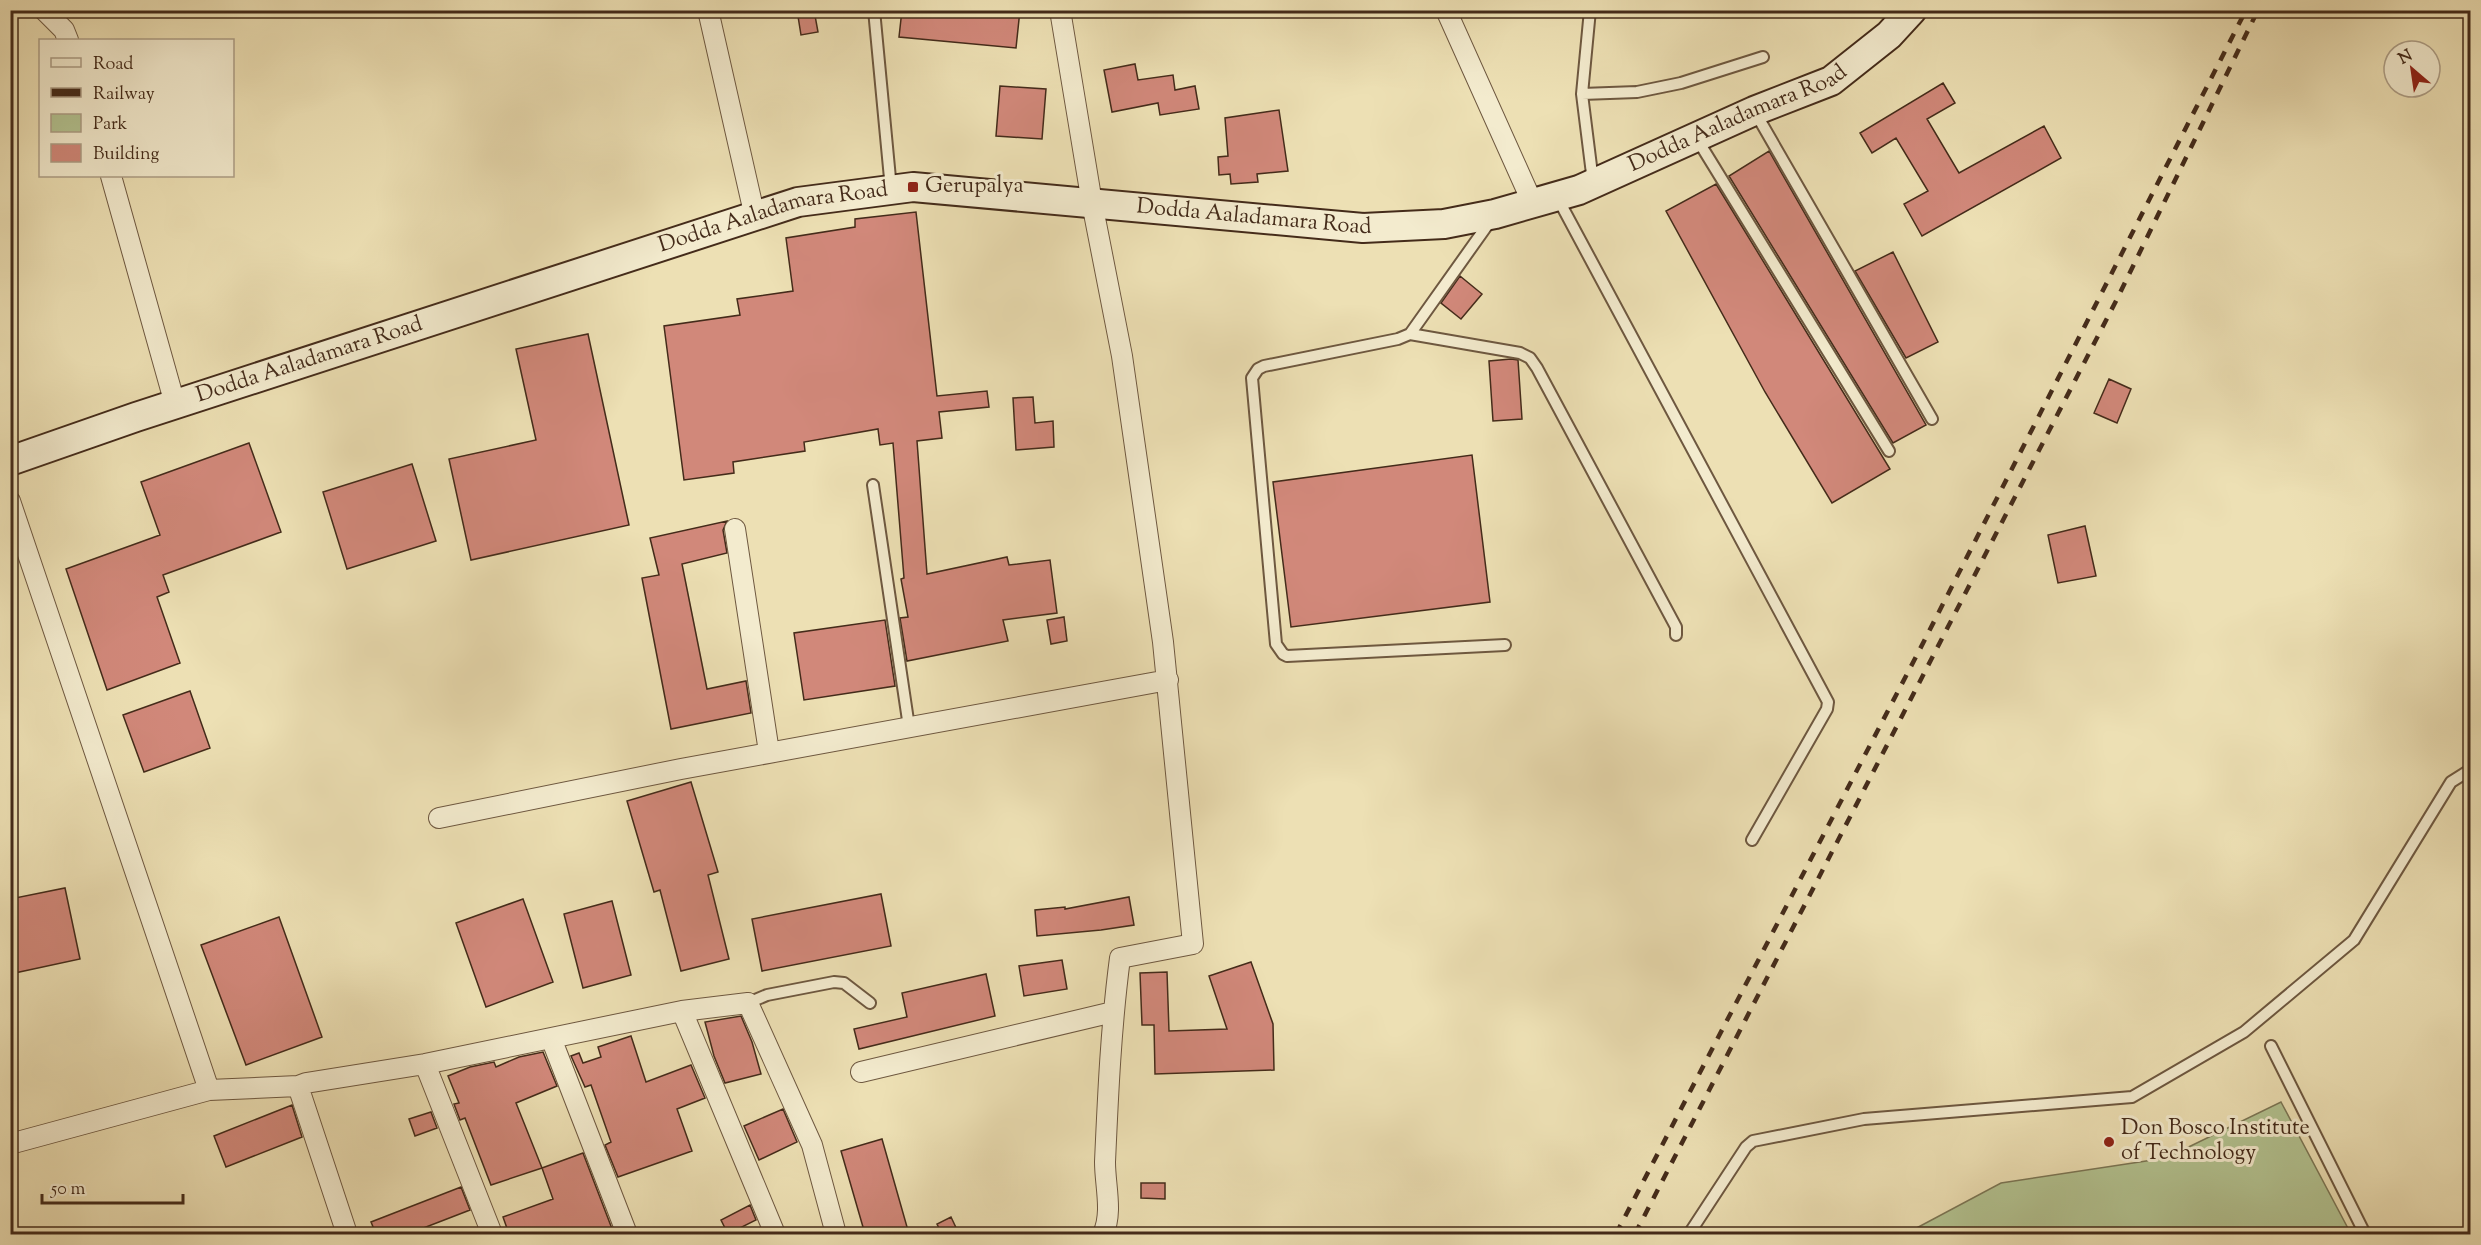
<svg xmlns="http://www.w3.org/2000/svg" width="2481" height="1245" viewBox="0 0 2481 1245" font-family="'Sorts Mill Goudy',serif">
  <style>
    .green { fill: #b3c391; stroke: #7c7756; stroke-width: 1.5 }
    .building { fill: #d1887a; stroke: #442b1a; stroke-width: 1.5 }
    .lines { fill: none; stroke-linecap: round; stroke-linejoin: round }
    .service-casing { stroke: #6e5840; stroke-width: 14 }
    .minor-casing { stroke: #6e5840; stroke-width: 22 }
    .secondary-casing { stroke: #442b1a; stroke-width: 32 }
    .service { stroke: #f3ebce; stroke-width: 10 }
    .minor { stroke: #f3ebce; stroke-width: 20 }
    .secondary { stroke: #f3ebce; stroke-width: 28 }
    .rail { stroke: #442b1a; stroke-width: 4.5; stroke-dasharray: 10 10; stroke-linecap: butt }
    .poi-dot { fill: #8f2418; stroke: #f3ebce; stroke-width: 2 }
    .labels { text-anchor: middle; dominant-baseline: central; stroke-width: 6; stroke-linejoin: round; paint-order: stroke }
    .street-label { font-size: 22px; fill: #442b1a; stroke: #f3ebce }
    .poi-label { font-size: 22px; fill: #442b1a; stroke: #f3ebce; text-anchor: start }
  </style>
  <rect width="100%" height="100%" fill="#ede0b4"/>
  <filter id="stains"><feTurbulence type="fractalNoise" baseFrequency=".00333" numOctaves="4"/><feColorMatrix values="0 0 0 0 .2 0 0 0 0 .09 0 0 0 0 .02 0 0 0 .5 -.17"/></filter>
  <radialGradient id="worn" r=".72"><stop offset=".6" stop-color="#630" stop-opacity="0"/><stop offset="1" stop-color="#630" stop-opacity=".3"/></radialGradient>
  <!-- green -->
  <path class="green" d="M2281 1102 2351 1234H1911L1909 1232 2001 1183 2166 1158Z"/>
  <!-- building -->
  <path class="building" d="M797 10H814L818 32 801 35Z
    M902 10H1020L1016 48 899 37Z
    M1135 64 1138 80 1173 75 1175 90 1195 86 1199 109 1160 115 1158 103 1112 112 1104 70Z
    M1943 83 1955 103 1927 119 1959 173 2044 126 2061 158 1922 236 1904 204 1928 191 1896 138 1872 153 1860 133Z
    M1000 86 1046 89 1042 139 996 136Z
    M1279 110 1288 171 1257 174 1258 182 1231 184 1230 174 1219 175 1218 157 1228 156 1225 118Z
    M1769 151 1926 425 1893 443 1729 176Z
    M1716 184 1890 469 1832 503 1765 392 1666 211Z
    M916 212 937 396 987 391 989 407 939 412 942 438 917 441 927 574 1007 557 1009 565 1050 560 1057 613 1003 620 1008 641 907 661 900 618 908 617 901 579 904 578 893 443 880 445 878 429 804 442 805 451 733 462 734 473 684 480 664 326 740 315 737 299 793 291 786 238 855 227V219Z
    M1893 252 1938 342 1906 358 1855 271Z
    M1460 276 1482 294 1461 319 1441 303Z
    M588 334 629 525 471 560 449 459 536 440 516 349Z
    M1511 359 1518 360 1522 419 1493 421 1489 361Z
    M2109 379 2131 389 2117 423 2094 413Z
    M1033 397 1035 423 1053 421 1054 447 1016 450 1013 398Z
    M249 443 281 532 163 575 169 592 157 597 180 663 107 690 66 569 160 535 141 482Z
    M1472 455 1490 602 1291 627 1273 482Z
    M412 464 436 541 347 569 323 492Z
    M727 521 723 530 727 553 682 564 707 689 746 681 751 713 671 729 642 578 659 575 650 538Z
    M2085 526 2096 576 2058 583 2048 535Z
    M1064 617 1067 641 1051 644 1047 620Z
    M885 620 895 686 804 700 794 633Z
    M190 691 210 748 144 772 123 715Z
    M691 782 718 872 708 875 729 959 681 971 660 890 654 892 627 801Z
    M65 888 80 959 10 974V899Z
    M881 894 891 946 762 971 752 919Z
    M1129 897 1134 925 1101 930 1037 936 1035 910 1065 907V909Z
    M523 899 553 982 486 1007 456 923Z
    M612 901 631 975 583 988 564 914Z
    M279 917 322 1037 246 1065 201 945Z
    M1062 960 1067 989 1024 996 1019 966Z
    M1251 962 1273 1024 1274 1070 1155 1074 1154 1025H1142L1140 973 1167 972 1169 1031 1227 1029 1209 976Z
    M986 974 995 1016 859 1049 854 1029 907 1017 902 993Z
    M741 1016 752 1042 761 1074 725 1083 714 1056 705 1022Z
    M631 1036 646 1082 691 1065 705 1098 677 1109 692 1151 618 1177 605 1145 611 1142 591 1085 585 1087 571 1056 579 1053 583 1063 601 1057 598 1047Z
    M543 1052 557 1086 516 1103 542 1168 491 1185 465 1118 460 1120 454 1104 459 1103 448 1076 470 1067 494 1062 496 1067 519 1057Z
    M292 1105 302 1137 226 1167 214 1136Z
    M783 1109 797 1142 759 1160 744 1126Z
    M431 1112 437 1128 415 1136 409 1119Z
    M882 1139 909 1234H865L841 1151Z
    M583 1153 614 1234H509L503 1217 553 1199 542 1168Z
    M1141 1183H1165V1199L1141 1198Z
    M461 1187 470 1210 408 1234H376L371 1222Z
    M750 1205 756 1220 728 1234 721 1220Z
    M951 1217 959 1234H942L937 1224Z"/>
  <g class="lines">
    <defs>
      <path id="service" d="M874 10 891 189
        M1590 10 1582 94 1593 182
        M1582 94 1637 92 1681 83 1763 57
        M1755 112 1932 419
        M1697 139 1889 451
        M1557 197 1828 702 1827 709 1752 840
        M1491 220 1410 334 1398 339 1264 366 1258 369 1252 378 1276 644 1283 654 1287 656 1505 645
        M1410 334 1520 353 1530 358 1537 368 1676 627V635
        M873 485 909 727
        M748 1003 767 995 834 982 844 983 870 1003
        M2271 1046 2365 1234
        M1689 1234 1746 1147 1753 1141 1864 1119 2132 1097 2244 1032 2354 940 2451 782 2470 770"/>
      <path id="minor" d="M44 10 64 30 68 40
        M708 10 755 217
        M1060 10 1092 203 1122 356 1163 642 1193 944 1120 958C1111 1026 1108 1094 1105 1162 1105 1186 1113 1212 1103 1234
        M1446 10 1533 204
        M111 176 175 404
        M10 501 209 1090
        M735 529 769 752
        M439 818 681 769 1168 680
        M682 1011 775 1234
        M551 1038 627 1234
        M425 1064 492 1234
        M861 1072 1113 1012
        M298 1086 347 1234
        M10 1144 209 1090 298 1086 306 1083 425 1064 682 1011 748 1003 812 1145 836 1234"/>
      <g id="secondary">
        <path id="s1" d="M10 461 136 417 798 202 913 187 1363 228 1444 224 1495 214 1579 190 1754 111 1831 81 1889 35 1912 10"/>
      </g>
    </defs>
    <!-- service casing -->
    <use href="#service" class="service-casing"/>
    <!-- minor casing -->
    <use href="#minor" class="minor-casing"/>
    <!-- secondary casing -->
    <use href="#secondary" class="secondary-casing"/>
    <!-- service -->
    <use href="#service" class="service"/>
    <!-- minor -->
    <use href="#minor" class="minor"/>
    <!-- secondary -->
    <use href="#secondary" class="secondary"/>
    <!-- rail -->
    <path class="rail" d="M1616 1234 1920 649 2246 10
      M1635 1234 2117 299 2258 10"/>
  </g>
  <!-- markers -->
  <g class="poi-dot">
    <rect x="907" y="181" width="12" height="12" rx="3"/>
    <circle cx="2109" cy="1142" r="6"/>
  </g>
  <g class="labels">
    <!-- street labels -->
    <g class="street-label">
      <text stroke="none"><textPath href="#s1" startOffset="1792">Dodda Aaladamara Road</textPath></text>
      <text stroke="none"><textPath href="#s1" startOffset="1288">Dodda Aaladamara Road</textPath></text>
      <text stroke="none"><textPath href="#s1" startOffset="802">Dodda Aaladamara Road</textPath></text>
      <text stroke="none"><textPath href="#s1" startOffset="316">Dodda Aaladamara Road</textPath></text>
    </g>
    <!-- poi labels -->
    <g class="poi-label">
      <text x="925" y="187">Gerupalya</text>
      <text x="2121" y="1129">Don Bosco Institute<tspan x="2121" dy="25">of Technology</tspan></text>
    </g>
  </g>
  <!-- margin -->
  <rect width="2481" height="1245" fill="none" stroke="#ede0b4" stroke-width="36"/>
  <rect x="12" y="12" width="2457" height="1221" fill="none" stroke="#442b1a" stroke-width="3"/>
  <rect x="18" y="18" width="2445" height="1209" fill="none" stroke="#442b1a" stroke-width="1.5"/>
  <!-- legend -->
  <rect x="39" y="39" width="195" height="138" fill="#f3ebce" stroke="#ad9e86" stroke-width="1.5"/>
  <rect x="51" y="58" width="30" height="9" fill="#f3ebce" stroke="#ad9e86" stroke-width="1.5"/>
  <text x="93" y="69" font-size="18" fill="#442b1a">Road</text>
  <rect x="51" y="88" width="30" height="9" fill="#442b1a" stroke="#ad9e86" stroke-width="1.5"/>
  <text x="93" y="99" font-size="18" fill="#442b1a">Railway</text>
  <rect x="51" y="114" width="30" height="18" fill="#b3c391" stroke="#ad9e86" stroke-width="1.5"/>
  <text x="93" y="129" font-size="18" fill="#442b1a">Park</text>
  <rect x="51" y="144" width="30" height="18" fill="#d1887a" stroke="#ad9e86" stroke-width="1.5"/>
  <text x="93" y="159" font-size="18" fill="#442b1a">Building</text>
  <!-- north arrow -->
  <g transform="translate(2412 69) rotate(331)"><circle r="28" fill="#f3ebce" stroke="#ad9e86" stroke-width="1.5"/>
  <path d="M0-4.5L10 22L0 15L-10 22Z" fill="#8f2418"/>
  <text y="-9" font-size="16" font-weight="bold" text-anchor="middle" fill="#442b1a">N</text>
  </g>
  <!-- scale -->
  <path d="M42 1194v9h141v-9" fill="none" stroke="#442b1a" stroke-width="3"/>
  <text x="51" y="1194" font-size="18" fill="#442b1a" stroke="#f3ebce" stroke-width="4.5" paint-order="stroke">50 m</text>
  <rect width="100%" height="100%" filter="url(#stains)"/>
  <rect width="100%" height="100%" fill="url(#worn)"/>
</svg>
